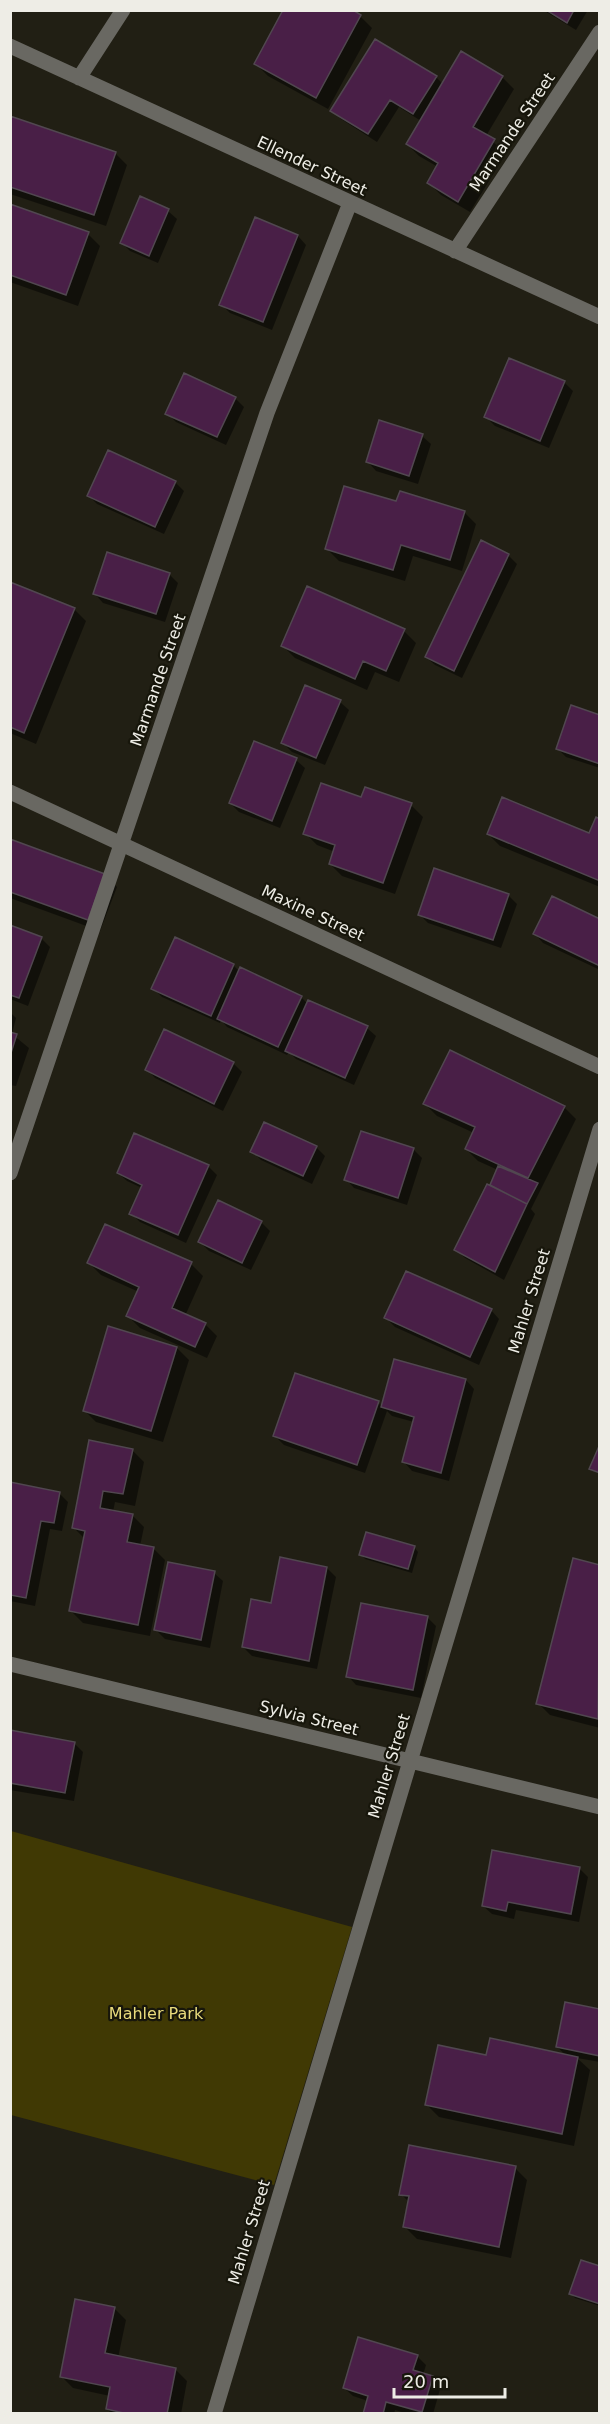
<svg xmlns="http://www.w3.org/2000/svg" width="610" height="2424" viewBox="0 0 610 2424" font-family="'DejaVu Sans',sans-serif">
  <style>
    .green { fill: #403904 }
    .shadow { fill: #0007 }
    .building { fill: #491f47; stroke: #514750; stroke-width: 1.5 }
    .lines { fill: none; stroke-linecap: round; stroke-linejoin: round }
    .minor { stroke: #696862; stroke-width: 15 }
    .labels { text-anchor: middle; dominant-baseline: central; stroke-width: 4.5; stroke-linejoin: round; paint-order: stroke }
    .street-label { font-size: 16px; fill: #eeede6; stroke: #17160b }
    .park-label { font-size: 16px; fill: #e9db7c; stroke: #17160b }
  </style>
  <rect width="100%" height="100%" fill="#211f14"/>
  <!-- green -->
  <path class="green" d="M11 1831 352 1927 274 2185 11 2115Z"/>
  <!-- shadow -->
  <path class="shadow" d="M543 10H588L576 30Z
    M360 16 372 28 328 109 268 76 256 64Z
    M436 77 443 84 502 77 514 89 486 136 506 153 470 212 441 195 429 183 438 167 419 156 407 144 421 121 399 107 377 142 341 119 332 111Z
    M10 117 115 153 127 165 106 226 10 194Z
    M141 198 168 211 177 219 158 263 130 251 122 243Z
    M10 206 88 234 100 246 78 306 10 282Z
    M256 219 298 236 306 245 272 330 230 313 221 304Z
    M564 382 573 391 549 448 495 426 486 417Z
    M235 398 244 407 226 445 176 422 167 413Z
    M422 436 431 444 418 484 376 471 368 462Z
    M175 482 184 491 164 534 97 504 89 496Z
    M397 503 464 512 476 524 462 571 413 556 405 581 339 561 327 549Z
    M508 555 517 564 462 678 435 665 426 657Z
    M169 574 178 583 165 622 103 603 95 594Z
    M10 584 74 609 86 621 36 744 10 733Z
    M404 631 416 643 399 682 375 672 367 690 295 658 283 646Z
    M340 702 349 710 325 765 292 752 283 743Z
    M600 716V768L566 757 557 748Z
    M255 743 296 760 305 768 280 828 239 812 230 803Z
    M362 799 411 805 423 817 395 894 342 876 330 864 335 852 317 845 305 833Z
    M600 820V887L500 846 488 834 590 835Z
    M10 841 105 875 117 887 100 931 10 898Z
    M508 895 517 904 501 948 428 923 419 914Z
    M600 921V970L543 943 535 934Z
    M10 927 41 938 50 947 28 1006 10 999Z
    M233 965 240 972 301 997 308 1004 367 1028 376 1036 354 1085 296 1059 289 1052 287 1055 227 1027 221 1020 220 1023 162 997 153 988Z
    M10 1012 16 1018 12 1034 29 1048 16 1086 10 1085Z
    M165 1031 234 1064 242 1072 223 1111 155 1078 147 1069Z
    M425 1104 564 1107 576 1119 531 1209 535 1214 504 1280 465 1258 456 1249 498 1170 478 1161 466 1149 474 1133 437 1116Z
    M362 1132 414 1150 422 1158 407 1205 354 1188 346 1179Z
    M316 1147 325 1156 312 1184 261 1160 252 1151Z
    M208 1166 217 1175 186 1243 140 1222 131 1213 142 1188 127 1181 118 1173Z
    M261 1222 270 1231 251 1270 209 1251 200 1242Z
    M89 1263 191 1264 203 1276 185 1316 205 1324 217 1336 207 1358 140 1328 128 1316 139 1292 101 1275Z
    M491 1310 499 1319 479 1365 395 1327 386 1318Z
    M177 1348 189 1360 163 1442 96 1422 84 1410Z
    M466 1380 474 1389 449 1481 412 1471 404 1462 414 1422 392 1416 387 1411 365 1473 284 1445 275 1436 378 1403 383 1407Z
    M132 1450 144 1462 135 1506 115 1502 113 1512 132 1515 144 1527 140 1546 153 1548 165 1560 150 1636 83 1623 71 1611 85 1539 73 1527Z
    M10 1484 59 1493 68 1502 62 1531 50 1529 35 1606 10 1601Z
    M414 1547 418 1552 412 1573 365 1559 361 1554Z
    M600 1566V1728L550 1715 538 1703Z
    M327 1568 336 1577 317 1669 252 1656 243 1647 272 1605Z
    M214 1573 223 1581 210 1648 165 1639 156 1630Z
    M427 1617 436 1626 421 1698 356 1685 348 1676Z
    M10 1732 74 1743 83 1752 74 1801 10 1790Z
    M579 1868 588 1877 579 1922 516 1910 514 1919 492 1914 483 1906Z
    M600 2011V2062L577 2058 590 2070 574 2146 439 2117 427 2105 487 2057 567 2056 557 2047Z
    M515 2168 527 2180 511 2258 417 2239 405 2227 410 2203 401 2194Z
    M600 2267V2306L575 2298 571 2294Z
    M114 2308 126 2320 118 2358 175 2369 187 2381 181 2414H112L107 2409 110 2396 73 2388 61 2376Z
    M417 2356 426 2365 423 2375 432 2377 441 2386 433 2414H408L395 2410 394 2414H364L368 2401 353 2396 344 2388Z"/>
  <!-- building -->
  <path class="building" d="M283 10H353L361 15 316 98 254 64Z
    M546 10H574L567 23Z
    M375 39 437 76 413 114 390 100 368 134 330 111Z
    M461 51 503 76 473 127 495 139 458 202 427 183 438 163 406 144Z
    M10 116 116 152 94 215 10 187Z
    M140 196 169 209 149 256 120 243Z
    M10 204 89 232 66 295 10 275Z
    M255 217 298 235 263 322 219 305Z
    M509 358 565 381 540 441 484 417Z
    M184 373 236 397 217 437 165 414Z
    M379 420 423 434 409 476 366 462Z
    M108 450 176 481 155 527 87 496Z
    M344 486 396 501 400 491 465 511 450 560 401 545 393 570 325 549Z
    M481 540 509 554 454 671 425 657Z
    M107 552 170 573 156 614 93 594Z
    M10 582 75 608 24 733 10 727Z
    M307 586 405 629 386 671 363 661 355 679 281 646Z
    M305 685 341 700 316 758 281 743Z
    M571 705 600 715V764L556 749Z
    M254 741 297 758 272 821 229 803Z
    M321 783 361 797 365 787 412 803 383 883 329 864 335 845 303 834Z
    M502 797 589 833 596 817 600 819V881L487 834Z
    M10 839 105 874 88 920 10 892Z
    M434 868 509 894 493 940 418 915Z
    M552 896 600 919V966L533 934Z
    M10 925 42 937 19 998 10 995Z
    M175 937 234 964 211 1016 151 989Z
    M240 967 302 996 278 1047 217 1019Z
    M308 1000 368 1026 345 1078 285 1051Z
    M164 1029 234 1062 214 1104 145 1070Z
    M10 1032 17 1034 10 1056Z
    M450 1050 565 1106 528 1178 465 1149 475 1127 423 1104Z
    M264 1122 317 1146 303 1176 250 1152Z
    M361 1131 414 1148 398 1198 344 1180Z
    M134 1133 209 1165 178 1235 129 1214 142 1185 117 1173Z
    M498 1166 538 1183 527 1204 490 1185Z
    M487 1184 527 1204 495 1272 454 1250Z
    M218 1200 262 1221 242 1263 198 1242Z
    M105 1224 192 1262 172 1308 206 1323 195 1347 126 1316 139 1287 87 1263Z
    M406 1271 492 1309 470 1357 384 1318Z
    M108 1326 177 1347 151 1431 83 1411Z
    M394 1359 466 1379 441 1473 402 1462 414 1417 381 1407Z
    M295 1373 379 1401 357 1465 273 1436Z
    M89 1440 133 1449 123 1494 103 1491 100 1508 133 1514 127 1542 154 1547 138 1625 69 1611 85 1531 72 1528Z
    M600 1444V1473L589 1469Z
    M10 1482 60 1492 54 1523 41 1521 26 1598 10 1595Z
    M366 1532 415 1546 408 1569 359 1555Z
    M280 1557 327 1567 309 1661 242 1647 251 1599 271 1603Z
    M573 1558 600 1565 598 1719 536 1704Z
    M168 1562 215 1571 201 1640 154 1630Z
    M361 1603 428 1616 413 1690 346 1677Z
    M10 1730 75 1742 65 1793 10 1783Z
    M492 1850 580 1867 571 1914 508 1902 506 1911 482 1906Z
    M565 2002 600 2009V2056L556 2047Z
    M490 2038 578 2057 562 2134 425 2105 438 2045 486 2055Z
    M409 2145 516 2166 499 2247 403 2227 409 2196 399 2195Z
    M581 2260 600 2266V2304L569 2294Z
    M75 2299 115 2307 105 2353 176 2368 167 2414H128L106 2409 110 2387 60 2377Z
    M358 2337 418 2355 413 2370 433 2376 422 2412 386 2402 383 2414H363L368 2396 343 2388Z"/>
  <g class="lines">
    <!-- minor -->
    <path class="minor" d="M10 46 600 317
      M79 78 123 10
      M455 251 600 32
      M10 792 600 1067
      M10 1173 267 413 350 203
      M10 1664 600 1807
      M214 2414 600 1129"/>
  </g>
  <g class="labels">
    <!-- street labels -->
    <g class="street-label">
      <text transform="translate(512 132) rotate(-56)">Marmande Street</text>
      <text transform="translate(312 166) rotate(25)">Ellender Street</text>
      <text transform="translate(158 680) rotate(-71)">Marmande Street</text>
      <text transform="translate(313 913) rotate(25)">Maxine Street</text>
      <text transform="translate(529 1301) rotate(-73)">Mahler Street</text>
      <text transform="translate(309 1718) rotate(14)">Sylvia Street</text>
      <text transform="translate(389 1766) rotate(-73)">Mahler Street</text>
      <text transform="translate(249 2232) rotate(-73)">Mahler Street</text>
    </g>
    <!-- park labels -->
    <g class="park-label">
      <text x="156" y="2013">Mahler Park</text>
    </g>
  </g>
  <!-- border -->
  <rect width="610" height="2424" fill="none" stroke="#eeede6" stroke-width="24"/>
  <!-- scale -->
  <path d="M394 2388v9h111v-9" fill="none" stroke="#eeede6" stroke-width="3"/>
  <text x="403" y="2388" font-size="18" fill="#eeede6" stroke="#17160b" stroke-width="4.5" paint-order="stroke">20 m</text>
</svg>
